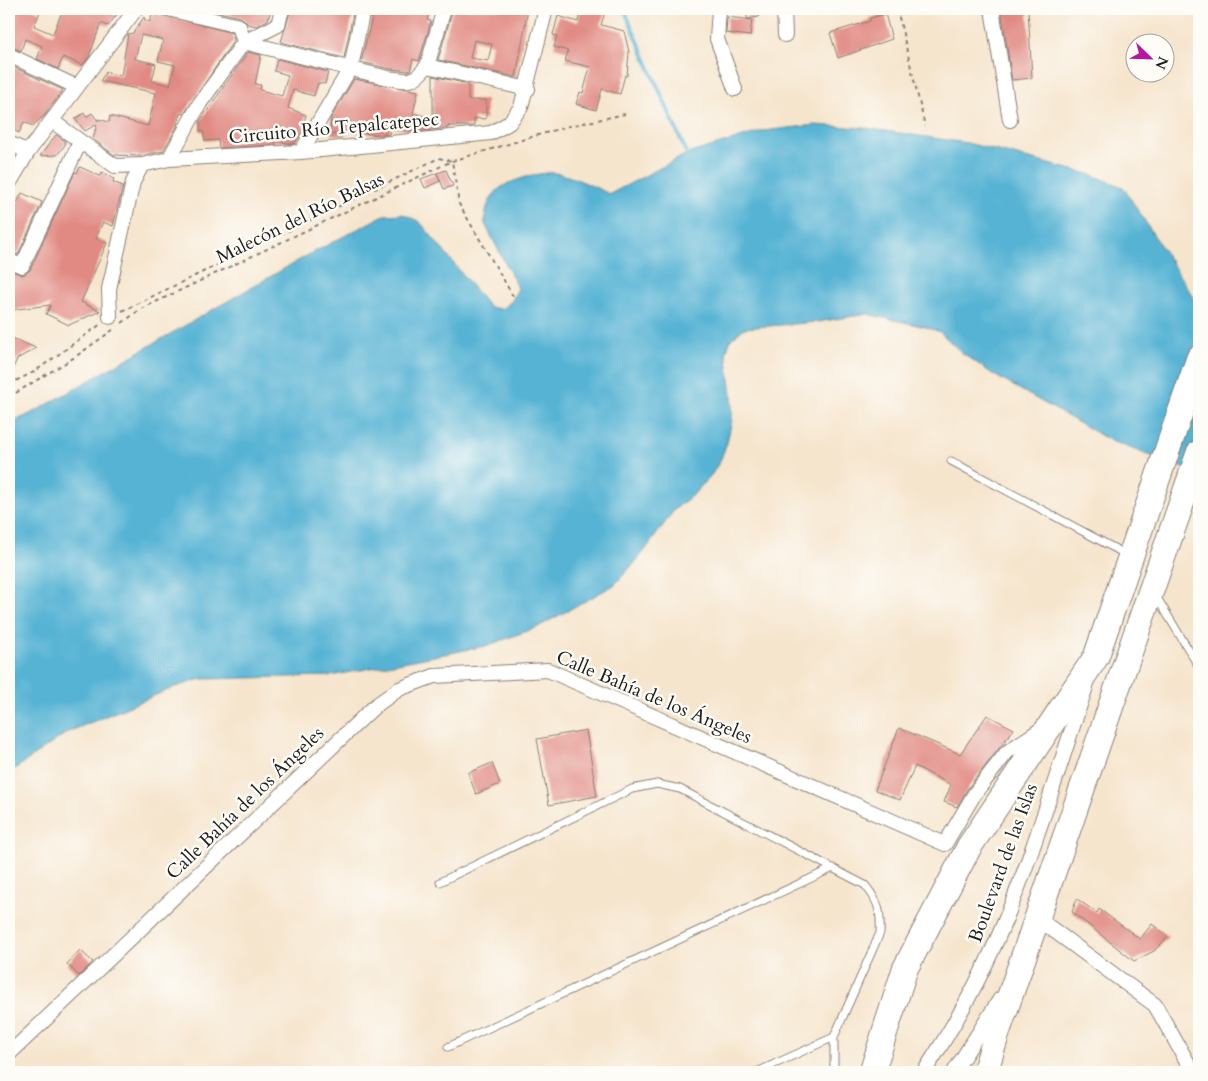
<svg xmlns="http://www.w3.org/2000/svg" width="1208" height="1081" viewBox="0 0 1208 1081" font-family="Cardo,serif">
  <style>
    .water { fill: #56b3d4; stroke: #396878 }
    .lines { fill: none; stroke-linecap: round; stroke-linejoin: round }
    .stream { stroke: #56b3d4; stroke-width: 4 }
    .building { fill: #e18a83; fill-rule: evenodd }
    .lane-casing { stroke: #898074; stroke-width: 9 }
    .street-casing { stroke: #898074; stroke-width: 16 }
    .highway-casing { stroke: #898074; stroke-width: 27 }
    .path { stroke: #898074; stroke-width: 2; stroke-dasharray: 4 4; stroke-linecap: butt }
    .lane { stroke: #fff; stroke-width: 7 }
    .street { stroke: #fff; stroke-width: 14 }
    .highway { stroke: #fff; stroke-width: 25 }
    .labels { text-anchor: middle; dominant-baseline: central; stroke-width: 5; stroke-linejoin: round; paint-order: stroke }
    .street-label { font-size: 19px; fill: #1c1c1c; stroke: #fdfcf7 }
  </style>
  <rect width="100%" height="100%" fill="#fdfcf7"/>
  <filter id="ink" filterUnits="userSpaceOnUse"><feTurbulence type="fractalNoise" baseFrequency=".02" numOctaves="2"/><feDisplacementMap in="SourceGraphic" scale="10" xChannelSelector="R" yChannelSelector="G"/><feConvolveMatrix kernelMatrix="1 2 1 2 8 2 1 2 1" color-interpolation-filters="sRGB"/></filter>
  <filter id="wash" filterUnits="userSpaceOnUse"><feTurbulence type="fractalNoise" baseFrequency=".0096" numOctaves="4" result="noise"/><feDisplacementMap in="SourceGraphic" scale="20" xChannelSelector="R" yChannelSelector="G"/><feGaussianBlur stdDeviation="1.12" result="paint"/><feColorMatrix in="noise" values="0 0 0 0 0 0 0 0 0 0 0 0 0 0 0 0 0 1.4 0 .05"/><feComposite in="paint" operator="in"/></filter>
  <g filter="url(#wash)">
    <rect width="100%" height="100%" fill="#f6e5cd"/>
    <!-- water -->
    <path class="water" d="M814 125 865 128 967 143 1092 175 1123 187 1199 306V474L1111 441 994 375 961 352 940 332 926 327 867 314 817 322 744 328 731 339 726 352 732 394V419L727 443 720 461 712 474 695 493 675 509 640 557 614 585 538 627 486 646 330 676 201 679 175 687 68 732 9 773V424L36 411 301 259 384 215 403 214 420 222 489 307 501 309 512 301 518 288 485 224C484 212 489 197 499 189 508 181 542 171 555 173 571 175 594 187 610 194L687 154 763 131Z"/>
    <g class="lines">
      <!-- stream -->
      <path class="stream" d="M624 9 687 154V158"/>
    </g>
    <g id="blocks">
      <!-- building -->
      <path class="building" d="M10 9H33L40 12 34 26 53 34 63 9H121L108 26 101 23 89 57 82 65 63 57 58 69 37 59 42 46 25 39 21 51 9 46Z
        M205 9H271L268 20 256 26 248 24 241 17Z
        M291 9H354L344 58 281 42Z
        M374 9H430L427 20 431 21 419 61 413 59 410 71 390 69 361 62Z
        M453 9H528L516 77 438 60ZM474 40 492 44 488 61 470 58Z
        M581 9H606L601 25 624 31 629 52 627 76 625 75 620 94 602 89 596 110 576 104 580 92 583 93 590 67 565 61 568 51 554 47 557 36 553 35 558 16 578 22Z
        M747 9H760L759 17 747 19Z
        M1001 9H1028L1032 78 1012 80Z
        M153 12 232 33 234 40 184 114 180 113 177 127 163 151 141 156 114 155 93 139 97 124 85 131 75 119 84 113 86 117 92 113 98 121V119L109 122 110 116 148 126 156 93 100 81 106 72 121 76 128 34 133 33 144 17 145 20 150 22ZM141 35 163 40 158 61 175 65 170 85 152 81 156 64 135 59Z
        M885 14 892 39 838 58 830 33 870 21V18Z
        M727 17 752 20 750 36 726 33Z
        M248 52 261 55 255 84 261 85 260 90 282 96 288 75 274 71 277 59 328 72 325 84 318 83 314 96 293 90 288 108 306 115 303 126 306 127 294 144 275 141V145L219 148 218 140 205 141 203 131H200V121Z
        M9 65 63 90 45 115 33 126 24 122 19 133 9 128Z
        M433 76 468 84V100H486V119L474 118V126H448V128L417 132 391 127 389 134 379 135 346 131 345 136 330 134 331 118 354 79 418 91 413 114 433 118Z
        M56 135 65 141V145L57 155 40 156Z
        M80 167 100 176 102 172 114 179 113 182 123 186 113 226 103 222 96 238 107 243 81 302 100 311 69 325 46 314 51 305 9 310V270L23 275 30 270 75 172 77 173Z
        M446 170 453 186 444 189 437 173Z
        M437 173 440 181 425 188 421 179Z
        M22 193 42 202 18 255 9 252V227L15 212 9 209 13 201 17 203Z
        M9 337 36 348 17 359 9 378Z
        M987 715 1014 729 968 788 957 807 944 802 951 785 915 766 900 800 875 790 899 728 960 754Z
        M586 730 597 796 549 805 537 739Z
        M492 763 500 784 476 794 468 773Z
        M1077 899 1097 913 1099 909 1140 939 1152 924 1168 937 1154 951 1134 961 1072 912Z
        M80 950 93 962 79 976 67 964Z"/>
    </g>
  </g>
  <g filter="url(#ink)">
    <use href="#blocks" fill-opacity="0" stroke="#898074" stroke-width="1"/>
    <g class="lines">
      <defs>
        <path id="lane" d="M951 461 1127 555
          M1156 596 1199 667
          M440 882 632 789 657 784 680 789 865 885C879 902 881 911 880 933L834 1037
          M448 1047 833 868
          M757 1072 834 1037V1072"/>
        <path id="street" d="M168 9 239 26 244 42 388 78C410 81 412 84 427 66L528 89
          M719 9 717 39 735 89
          M784 9 785 35
          M992 9 1010 120
          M9 55 77 87
          M427 66 444 9
          M52 121 115 166 142 165 169 159 301 152 491 133 509 123 521 107 546 9
          M9 143 28 152
          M301 152 351 67 363 9
          M169 159 200 103 244 42 278 25 282 9
          M9 184 28 152 136 9
          M9 261 22 266 80 142
          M110 317 109 289 133 182 142 165
          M1037 918 1155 1005 1193 1072
          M9 1054 375 706 399 689 434 676 548 670 945 844 975 793 1007 752 1040 730
          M924 1072C951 1031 976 987 996 942 1032 860 1057 772 1086 687
          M954 1072 1000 999"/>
        <path id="highway" d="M872 1072 905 969 969 847 1096 657 1199 358
          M985 1072 997 1033 1199 453"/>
      </defs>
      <!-- lane casing -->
      <use href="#lane" class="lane-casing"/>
      <!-- street casing -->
      <use href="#street" class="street-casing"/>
      <!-- highway casing -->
      <use href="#highway" class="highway-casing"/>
      <!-- path -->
      <path class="path" d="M897 9 925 126
        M122 311 439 158 452 161 459 204 513 296
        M122 323 141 309 452 161 565 127 625 114
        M9 384 34 372 101 324
        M9 397 75 357 114 329"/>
      <!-- lane -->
      <use href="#lane" class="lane"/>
      <!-- street -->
      <use href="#street" class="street"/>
      <!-- highway -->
      <use href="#highway" class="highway"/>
    </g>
  </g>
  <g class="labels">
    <!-- street labels -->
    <g class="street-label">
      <text transform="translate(334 128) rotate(-5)">Circuito Río Tepalcatepec</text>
      <text transform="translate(300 218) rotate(-26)">Malecón del Río Balsas</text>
      <text transform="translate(654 697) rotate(23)">Calle Bahía de los Ángeles</text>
      <text transform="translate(245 803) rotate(-44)">Calle Bahía de los Ángeles</text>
      <text transform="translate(1003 863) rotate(-70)">Boulevard de las Islas</text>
    </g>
  </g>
  <!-- margin -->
  <rect width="1208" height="1081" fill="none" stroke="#fdfcf7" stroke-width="30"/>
  <!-- north arrow -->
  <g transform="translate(1150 58) rotate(113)"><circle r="24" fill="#fdfcf7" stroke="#a3a29f"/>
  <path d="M0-4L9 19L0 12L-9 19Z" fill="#b5179e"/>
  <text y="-8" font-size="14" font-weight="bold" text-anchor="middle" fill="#1c1c1c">N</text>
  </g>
</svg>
